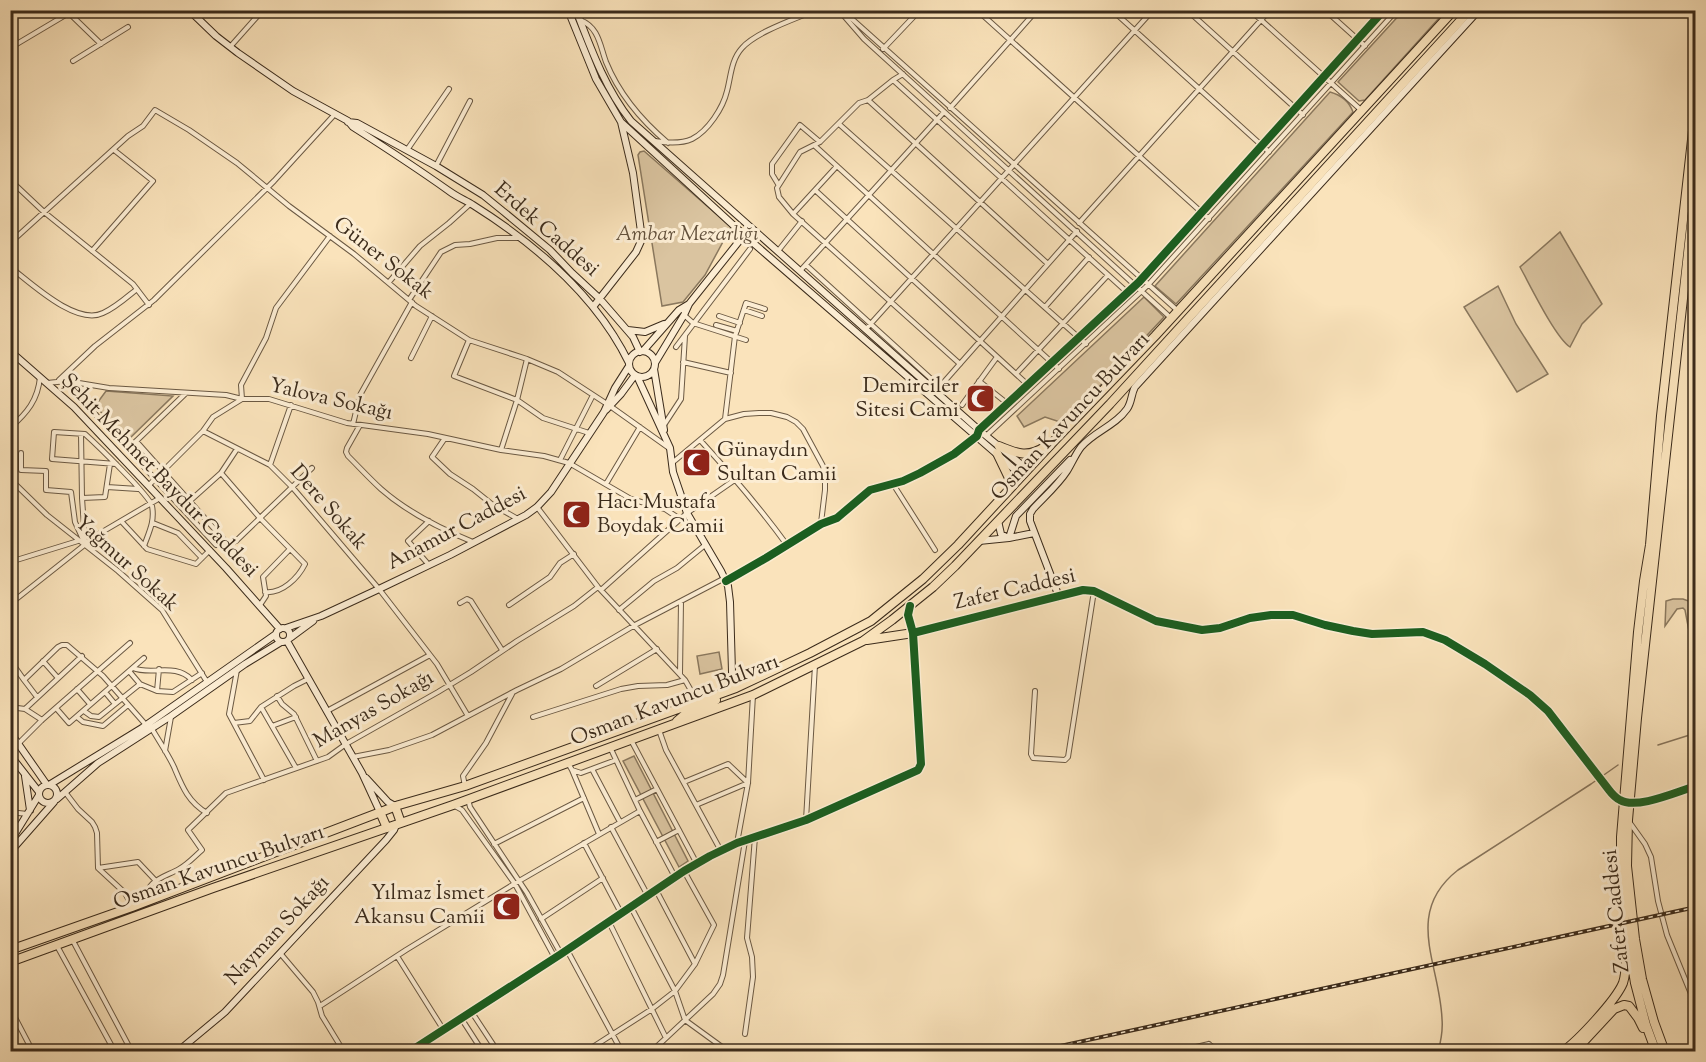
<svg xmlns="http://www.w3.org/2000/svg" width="1706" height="1062" viewBox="0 0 1706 1062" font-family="'Sorts Mill Goudy',serif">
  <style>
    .green { fill: #dac4a0; stroke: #8a785e; stroke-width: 1.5 }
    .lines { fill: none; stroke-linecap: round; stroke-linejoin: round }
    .stream { stroke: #87745b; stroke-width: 1.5 }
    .street-casing { stroke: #6b5943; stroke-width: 6 }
    .secondary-casing { stroke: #3b2b1b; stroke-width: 8 }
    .primary-casing { stroke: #3b2b1b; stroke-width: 9 }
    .highway-casing { stroke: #3b2b1b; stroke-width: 10 }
    .street { stroke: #fcedd3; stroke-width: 4 }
    .secondary { stroke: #fcedd3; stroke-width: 6 }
    .primary { stroke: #fae3bb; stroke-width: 7 }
    .highway { stroke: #fae3bb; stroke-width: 8 }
    .rail-casing { stroke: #3b2b1b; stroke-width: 4 }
    .rail { stroke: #fcedd3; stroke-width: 1.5; stroke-dasharray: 4.5; stroke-linecap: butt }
    .cycleway-casing { stroke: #fcedd3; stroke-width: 11 }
    .cycleway { stroke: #1b5e20; stroke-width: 8 }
    .labels { text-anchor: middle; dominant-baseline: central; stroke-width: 6; stroke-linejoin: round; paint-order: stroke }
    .street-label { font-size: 21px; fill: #3b2b1b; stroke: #fcedd3 }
    .park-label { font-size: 21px; font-style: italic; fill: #63513c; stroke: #fcedd3 }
    .poi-label { font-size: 21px; fill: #3b2b1b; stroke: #fcedd3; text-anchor: end }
  </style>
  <rect width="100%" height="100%" fill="#fae3bb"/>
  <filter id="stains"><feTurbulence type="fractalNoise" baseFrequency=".00333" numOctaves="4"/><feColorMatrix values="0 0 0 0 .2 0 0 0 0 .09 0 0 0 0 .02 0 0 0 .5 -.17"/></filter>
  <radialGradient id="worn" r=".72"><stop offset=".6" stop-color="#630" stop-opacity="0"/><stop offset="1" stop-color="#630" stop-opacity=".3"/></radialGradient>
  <!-- green -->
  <path class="green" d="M1403 11H1443L1440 17 1365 100 1359 101 1338 82Z
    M1330 92C1341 95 1349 101 1353 112L1176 304 1155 286Z
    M644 151 731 227 705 275 683 302 662 306 638 155 640 152Z
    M1560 232 1602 304 1582 324 1570 347C1555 337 1530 285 1520 267Z
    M1498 286 1516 324 1548 374 1517 392 1464 307Z
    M1144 297 1164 317 1069 419 1060 422 1045 417 1024 427 1017 416Z
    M106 391 173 396 128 440 95 406Z
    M1673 599H1683L1694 603 1695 610V641L1689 631 1685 610 1683 608 1677 609 1665 626 1666 601Z
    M719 652 722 669 700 674 697 656Z
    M634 756 688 861 679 867 623 761Z"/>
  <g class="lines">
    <!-- stream -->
    <path class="stream" d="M1658 745 1696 733
      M1438 1052C1441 1041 1443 1030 1442 1019 1440 964 1403 913 1458 870L1591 784 1618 765"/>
    <defs>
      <path id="street" d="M64 10 69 13 101 44
        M833 10 852 19 1178 311
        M977 10 1209 219
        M1112 10 1269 152
        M1187 10 1303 115
        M1250 10 1361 110
        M1325 10 1365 46
        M844 16 864 39 1171 318
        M10 19 23 10
        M580 20C599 27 600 46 606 62 619 94 642 121 668 143
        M230 47 263 10
        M10 48 74 10
        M883 49 920 10
        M73 61 128 27
        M903 74 893 80 1128 293
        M893 80 868 100 859 103 820 142 800 152 777 188 779 197 793 214 960 364
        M868 100 1048 264
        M950 108 1037 10
        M839 124 1086 344
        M655 141C667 143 681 144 692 139 708 131 723 108 727 91 731 76 731 60 742 48 756 32 795 19 816 10
        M815 146 1059 369
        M407 150 449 89
        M436 166 470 101
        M10 180 44 212 133 284 149 305
        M778 184 772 174V164L800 125 820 142
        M815 190 1028 385
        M793 214 837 166
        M1079 223 1270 10
        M10 243 128 136 143 126 155 110 189 130 237 163 289 206 354 254 416 306 469 340 527 359 558 372 607 404
        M92 251 153 181 114 150
        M778 251 802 221
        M806 265 940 387
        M10 267C31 283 76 326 103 313 115 308 127 297 137 289
        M800 271 944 112
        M389 282 420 246 449 223 470 204
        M409 300 441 252 455 245 470 244 497 238H519
        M1045 307 1089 257
        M744 310 762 316
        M684 315 693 323 746 340
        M719 316 740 323
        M716 325 737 331
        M866 329 1153 10
        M469 340 454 376 517 400 543 418 589 433
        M676 347 750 249
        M411 358 432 316
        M683 362 731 373
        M1016 374 1108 275
        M59 380 95 346 154 300 274 181 335 114
        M67 381 97 416 216 545
        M979 381 1008 404
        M47 383 67 381 109 388 226 395 242 399H269L347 423 428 434 501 450 544 456 569 463 631 499 665 509 680 519
        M936 391 1077 231
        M962 405 997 357
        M610 406 669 448
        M725 419 735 336 746 303 765 309
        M353 424 360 395 412 302
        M360 425 347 448 346 452 348 456C359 467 369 478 381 489 407 512 441 529 473 542
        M664 425 681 399 685 336
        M10 428C27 413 38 400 40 377
        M203 431 270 465 293 488 379 589 437 664 468 716
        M81 434 82 498 85 541
        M987 435 1148 285 1397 10
        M445 438 432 457 450 474 473 489 493 505 518 519
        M700 440C731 474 760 508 787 545
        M136 441 226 542 231 543 236 541 312 468
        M128 449 185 394
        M501 450 517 400 527 359
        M21 453V470L46 471V490L71 492 75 522 85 544
        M560 460 593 395
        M672 463 725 419 744 414 759 413H771L787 417 796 422 803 429 823 466 825 475V490L821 523
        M116 464 52 459 54 432 85 434C96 444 150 496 152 506 155 521 149 532 144 546
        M270 465 291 405
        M221 473 237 449
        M10 479 47 515 118 571 162 610 207 682
        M606 484 640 427
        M893 484 935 550
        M149 485 203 431 213 417 242 399 241 385 266 338 276 308 330 236
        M107 487 138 489
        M10 488 15 484
        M82 498 105 497 110 464
        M537 507 598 587 685 680 697 701
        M182 508 221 473 260 518 305 564C298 578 282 594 265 592
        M121 521 147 549 196 564 210 550
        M429 521 408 541 429 565
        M153 523 178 533 202 558
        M10 562 78 541
        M726 581 766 558 821 524 837 518 870 490 903 481 920 473 954 454 977 436 979 430 1139 282 1384 10
        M601 590 687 513 736 479
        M460 603 467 599 471 601 502 650
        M10 604 97 535 160 498
        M260 605 266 596 263 577 290 549
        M509 605 550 577 560 563 574 554
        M619 610 654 581 677 568 705 545
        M913 633 1083 590 1094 591 1156 621 1202 630 1220 628 1250 618 1271 615H1293L1325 625 1353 631 1372 634 1423 632 1445 640 1485 664 1530 695 1548 711 1609 790C1612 794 1616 798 1620 800 1637 810 1678 791 1696 786
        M10 660 24 680
        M43 661 58 678
        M133 668C151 676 175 662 192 680
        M237 670 229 714 264 780
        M129 671 140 684
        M680 674 681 601
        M596 686 657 649
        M77 689 90 704
        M157 691 159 669
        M1035 691 1031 754 1033 758 1065 760 1068 757 1094 591
        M105 692 115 704
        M277 696 282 704 294 714 317 761
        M37 697 24 680 58 647 62 645H67L103 676 146 725
        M10 707 25 709 42 720
        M261 707 296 768
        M56 708 69 723 144 658
        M25 709 82 656
        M84 711 91 716 99 717 140 684 157 691 173 692 202 673
        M327 711 430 655
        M77 717 83 722 103 726 128 705
        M533 717 621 689 638 686 667 685 685 680
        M234 723 250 721 261 707 294 686 308 679
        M272 726 296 717
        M152 729C159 741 168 754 174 767 182 786 188 802 207 813
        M659 730 666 750 721 851
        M631 740 697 864
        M610 747 640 811 675 877
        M165 751 171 717
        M10 752 42 720 130 643
        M353 757 389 750 432 735 517 690 561 669 635 625 725 578
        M568 763 572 770 581 773 616 760
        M592 769 620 822
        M572 770 599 834
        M684 782 728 764 748 783 696 805
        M465 786 463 776 486 743 512 694
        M65 792 78 809 92 822 95 827 97 833 98 868 125 893 132 906
        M470 798 469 803 470 807 527 893 561 954
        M635 800 657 789
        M453 805 462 810 515 884 555 958
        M10 812 27 814
        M806 820 815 665
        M1630 823 1645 844 1651 857 1658 901 1667 935 1696 1006
        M611 827 648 896
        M656 842 679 830
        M584 843 621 913
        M737 843 748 783 753 695
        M494 844 584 798
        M98 868 138 862 155 880
        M656 890 695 964
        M148 901C143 881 165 877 179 869 188 864 195 856 202 850L188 830 226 793 328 757 346 744 438 692 471 672 517 641 574 606 598 587
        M631 907 675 991 685 1020 729 1052
        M541 919 603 878
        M609 922 666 1038
        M72 939 132 1052
        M56 944 115 1052
        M567 950 622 1052
        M280 953 313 992 318 1002 322 1016 344 1052
        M397 956 443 1029
        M320 1006 406 950 519 881 640 811
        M10 1008 33 1052
        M471 1011 498 1052
        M461 1018 483 1052
        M745 1034 753 977 752 957 747 938 755 837
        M409 1052 561 954 684 871 710 856 737 843 806 820 918 770 921 764 913 633 908 615 910 607
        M585 1052 652 1009 675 991 695 964 714 925 684 871
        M651 1052 713 994 720 984 723 975 745 841
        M1174 1052 1209 1044 1219 1052
        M1203 1052 1209 1044"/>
      <path id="secondary" d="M189 10 216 36 238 53 293 91 348 121 353 127C386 148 418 169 449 191 457 197 465 200 473 205 535 244 597 297 629 363
        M568 10 596 79 621 122 744 235 1022 476
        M576 10C591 49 605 88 631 121L979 430 1028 470
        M348 122 357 123 436 166 483 195 504 212 550 250 572 273 600 299 633 337 640 352
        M593 307 636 252 642 239 633 173 621 122
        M628 330 645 332 664 324
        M10 351 74 407 226 568 280 629
        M643 351 679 310 689 304
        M629 364a13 13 0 1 1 26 0a13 13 0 1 1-26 0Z
        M655 363 684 315 689 304 744 235
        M654 369 664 430
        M637 376 670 448 673 472 687 513 721 571 728 586 730 602 732 672 736 688
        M606 410 621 394 635 375
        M998 521 1001 534 1008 538
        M1009 538 1016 516 1070 460
        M979 541 1009 538 1034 533
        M1059 597 1030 521V514L1033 509C1044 497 1058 485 1067 471 1072 463 1075 455 1081 447 1095 431 1115 426 1127 409 1132 402 1131 394 1135 387L1479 10
        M276 635a7 7 0 1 1 14 0a7 7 0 1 1-14 0Z
        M286 628 321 616 379 589 450 555 526 515 537 507 551 492 604 412 615 388 629 366
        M290 638 313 621
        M287 641 362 773 380 812
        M10 732 47 785
        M10 755 39 792
        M25 776 30 810
        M366 778 388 802 395 806
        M39 794a9 9 0 1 1 18 0a9 9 0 1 1-18 0Z
        M49 785 142 728 276 634
        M57 799 98 763 171 716 245 664 281 642
        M10 842 39 795
        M10 852 54 802
        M177 1052 225 1012 386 840 394 830 396 825"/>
      <path id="primary" d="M1474 1052 1485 1049 1494 1052"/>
      <path id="highway" d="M999 446C1018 454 1028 458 1046 446
        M997 453 1009 478 1008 491
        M867 640 913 633
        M677 721 690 710 716 700
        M395 806 401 823
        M380 812 387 828
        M10 950 132 907 399 805 465 786 736 688 810 653 871 621 923 579 958 545 1055 440 1155 336 1454 10
        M10 962 213 888 453 805 753 695 863 641 892 620 933 587 955 566 1110 404 1470 10
        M1562 1052C1578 1041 1616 1000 1623 983 1626 974 1626 964 1626 955
        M1574 1052 1614 1009 1624 1005 1629 1006 1638 1018 1643 1028
        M1656 1052 1646 1025 1635 983 1625 922 1621 879V837L1638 632 1644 581 1650 545 1661 416 1696 104
        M1665 1052 1654 1022 1642 979 1635 939 1627 866 1628 820 1637 718 1696 180"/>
    </defs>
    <!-- street casing -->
    <use href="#street" class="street-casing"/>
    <!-- secondary casing -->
    <use href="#secondary" class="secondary-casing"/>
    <!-- primary casing -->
    <use href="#primary" class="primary-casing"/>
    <!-- highway casing -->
    <use href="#highway" class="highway-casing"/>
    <!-- street -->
    <use href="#street" class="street"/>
    <!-- secondary -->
    <use href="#secondary" class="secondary"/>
    <!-- primary -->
    <use href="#primary" class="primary"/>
    <!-- highway -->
    <use href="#highway" class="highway"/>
    <defs>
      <path id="rail" d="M1033 1052 1696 907"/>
    </defs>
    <!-- rail casing -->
    <use href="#rail" class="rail-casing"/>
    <!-- rail -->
    <use href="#rail" class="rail"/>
    <defs>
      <path id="cycleway" d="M726 581 766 558 821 524 837 518 870 490 903 481 920 473 954 454 977 436 979 430 1139 282 1384 10
        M913 633 1083 590 1094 591 1156 621 1202 630 1220 628 1250 618 1271 615H1293L1325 625 1353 631 1372 634 1423 632 1445 640 1485 664 1530 695 1548 711 1609 790C1612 794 1616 798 1620 800 1637 810 1678 791 1696 786
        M409 1052 561 954 684 871 710 856 737 843 806 820 918 770 921 764 913 633 908 615 910 606"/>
    </defs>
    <!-- cycleway casing -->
    <use href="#cycleway" class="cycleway-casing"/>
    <!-- cycleway -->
    <use href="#cycleway" class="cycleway"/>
  </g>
  <!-- icons -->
  <defs>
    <symbol id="mosque-square" viewBox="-11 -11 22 22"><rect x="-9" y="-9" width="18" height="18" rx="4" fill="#8f2418" stroke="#fcedd3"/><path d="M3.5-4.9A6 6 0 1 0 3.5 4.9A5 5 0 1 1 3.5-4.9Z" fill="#fff"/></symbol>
  </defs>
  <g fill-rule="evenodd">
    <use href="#mosque-square" x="964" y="382" width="33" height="33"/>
    <use href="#mosque-square" x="680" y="446" width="33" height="33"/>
    <use href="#mosque-square" x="560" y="498" width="33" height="33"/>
    <use href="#mosque-square" x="490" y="890" width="33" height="33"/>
  </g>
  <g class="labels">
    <!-- street labels -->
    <g class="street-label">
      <text transform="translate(546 230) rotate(41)">Erdek Caddesi</text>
      <text transform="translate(383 259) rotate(38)">Güner Sokak</text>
      <text transform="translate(331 400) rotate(13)">Yalova Sokağı</text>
      <text transform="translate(1071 417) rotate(-47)">Osman Kavuncu Bulvarı</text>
      <text transform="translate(159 476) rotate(46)">Şehit Mehmet Baydur Caddesi</text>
      <text transform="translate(328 508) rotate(49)">Dere Sokak</text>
      <text transform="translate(457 529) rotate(-28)">Anamur Caddesi</text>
      <text transform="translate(126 564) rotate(42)">Yağmur Sokak</text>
      <text transform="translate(1015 590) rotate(-13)">Zafer Caddesi</text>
      <text transform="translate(675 701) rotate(-21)">Osman Kavuncu Bulvarı</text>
      <text transform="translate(374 710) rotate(-30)">Manyas Sokağı</text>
      <text transform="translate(219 868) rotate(-19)">Osman Kavuncu Bulvarı</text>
      <text transform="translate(1617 911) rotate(-96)">Zafer Caddesi</text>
      <text transform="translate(278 931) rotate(-47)">Nayman Sokağı</text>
    </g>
    <!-- park labels -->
    <g class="park-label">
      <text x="687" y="235">Ambar Mezarlığı</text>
    </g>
    <!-- poi labels -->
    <g class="poi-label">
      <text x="959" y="387">Demirciler<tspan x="959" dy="24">Sitesi Cami</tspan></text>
      <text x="717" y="451" text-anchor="start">Günaydın<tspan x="717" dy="24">Sultan Camii</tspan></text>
      <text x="597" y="503" text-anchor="start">Hacı Mustafa<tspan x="597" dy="24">Boydak Camii</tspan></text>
      <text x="485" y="894">Yılmaz İsmet<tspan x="485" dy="24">Akansu Camii</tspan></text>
    </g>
  </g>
  <!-- margin -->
  <rect width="1706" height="1062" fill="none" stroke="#fae3bb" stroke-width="36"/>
  <rect x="12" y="12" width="1682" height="1038" fill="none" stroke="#3b2b1b" stroke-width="3"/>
  <rect x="18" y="18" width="1670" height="1026" fill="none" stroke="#3b2b1b" stroke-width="1.5"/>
  <rect width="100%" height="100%" filter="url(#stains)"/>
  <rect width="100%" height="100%" fill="url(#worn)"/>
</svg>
